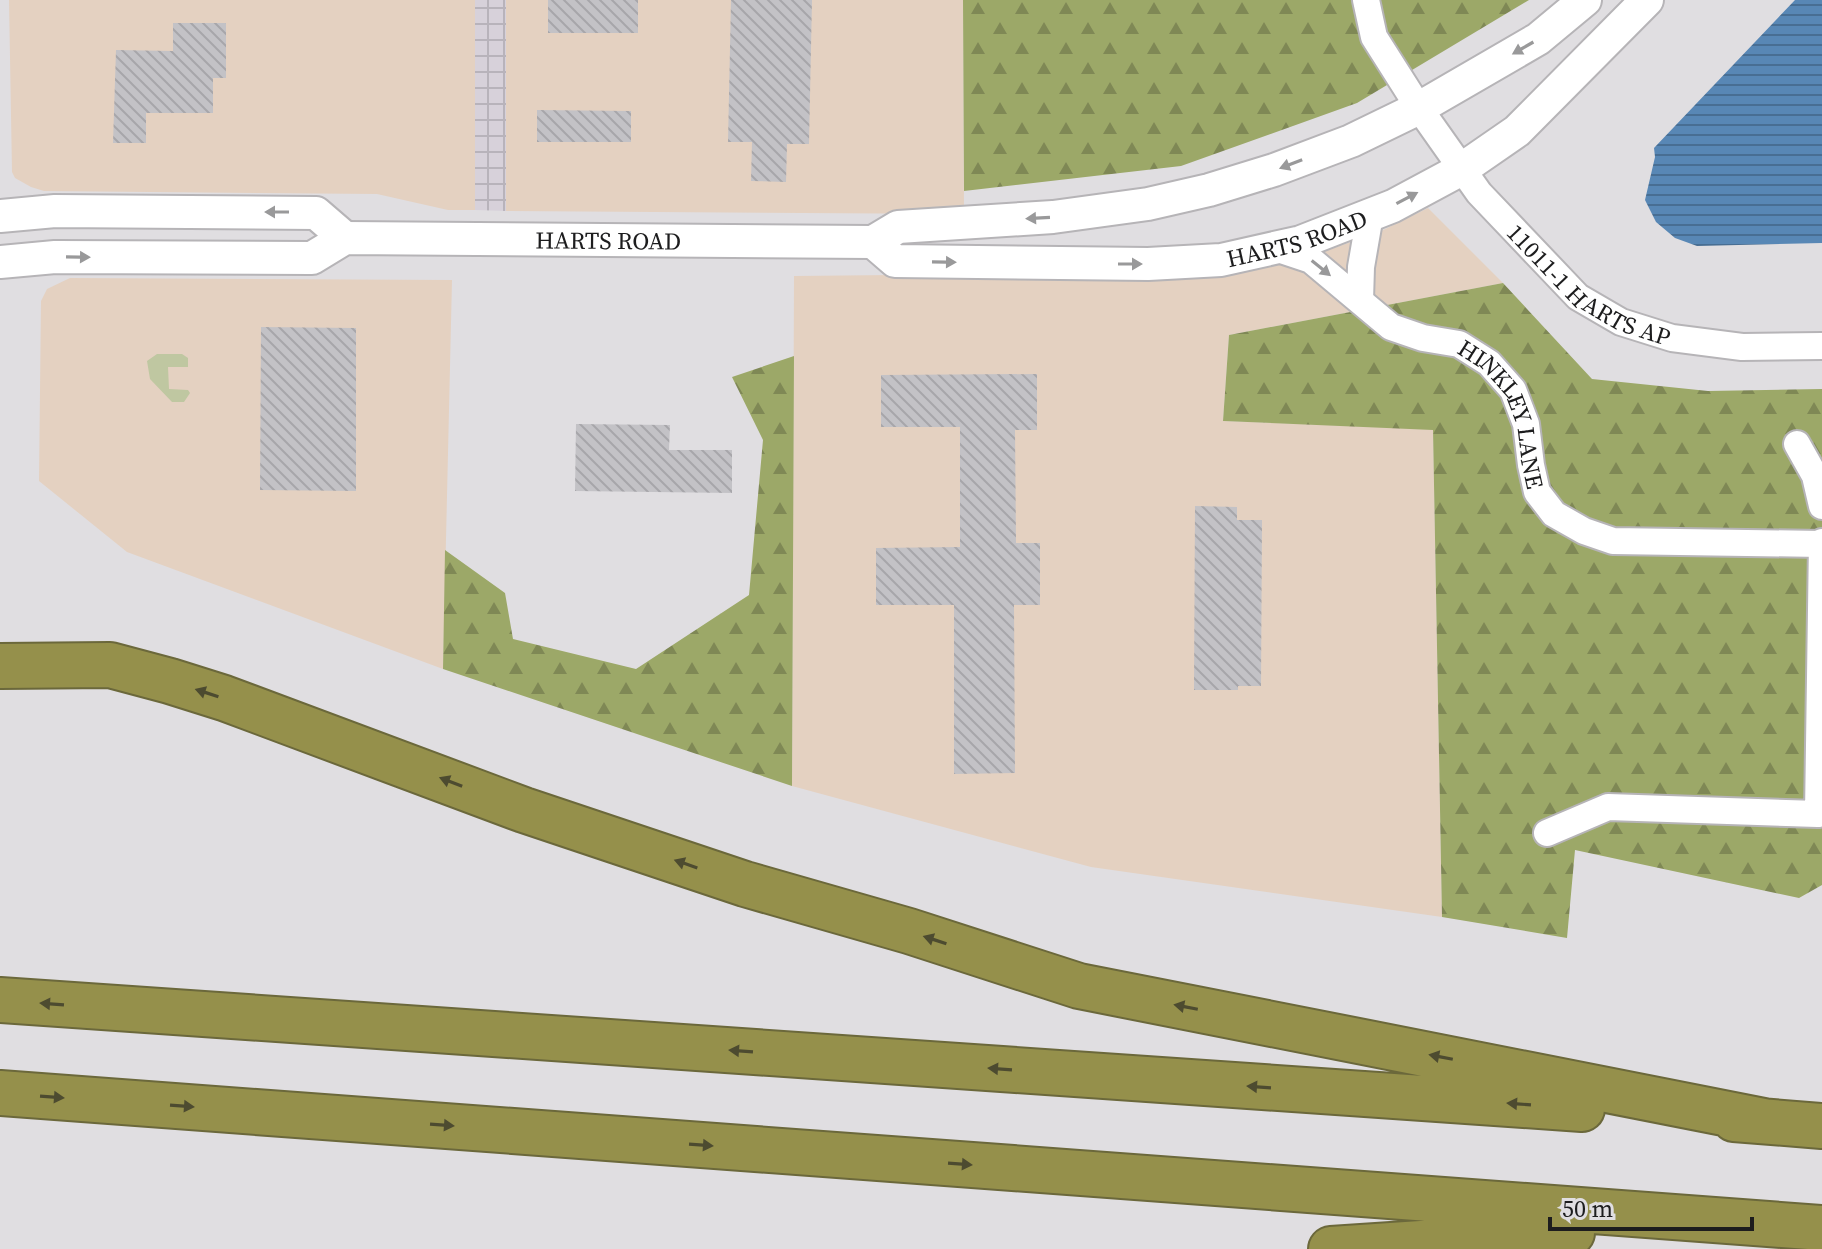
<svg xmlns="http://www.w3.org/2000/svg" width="1822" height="1249" viewBox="0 0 1822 1249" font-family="'Source Serif 4',serif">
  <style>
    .commercial { fill: #e4d1c1 }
    .industrial { fill: url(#industrial-grid) }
    .grass { fill: #bfc7a1 }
    .forest { fill: url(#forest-firs) }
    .water { fill: url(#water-rules) }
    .building { fill: url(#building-back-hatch) }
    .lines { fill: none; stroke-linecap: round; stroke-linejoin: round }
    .minor-casing { stroke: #b6b4b7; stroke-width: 30 }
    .tertiary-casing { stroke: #b6b4b7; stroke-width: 36 }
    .motorway-casing { stroke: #6b683b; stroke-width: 48 }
    .minor { stroke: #fff; stroke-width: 26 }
    .tertiary { stroke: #fff; stroke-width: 32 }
    .motorway { stroke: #95904b; stroke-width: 44 }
    .oneway { fill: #99999a }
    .oneway2 { fill: #4d4b30 }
    .labels { text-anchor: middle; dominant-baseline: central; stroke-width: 7; stroke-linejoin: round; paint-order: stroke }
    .street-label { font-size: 24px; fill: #1d1d1e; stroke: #e0dee1 }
  </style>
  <defs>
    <pattern id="industrial-grid" width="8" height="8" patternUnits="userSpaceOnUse" patternTransform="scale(2)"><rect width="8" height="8" fill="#d7d1da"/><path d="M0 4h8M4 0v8" fill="none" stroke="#b8b3bb"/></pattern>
    <pattern id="forest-firs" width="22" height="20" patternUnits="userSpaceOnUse" patternTransform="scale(2)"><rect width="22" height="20" fill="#9ca868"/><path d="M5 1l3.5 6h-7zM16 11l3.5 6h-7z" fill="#7f8855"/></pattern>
    <pattern id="water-rules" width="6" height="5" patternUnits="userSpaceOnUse" patternTransform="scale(2)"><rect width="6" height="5" fill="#5887b5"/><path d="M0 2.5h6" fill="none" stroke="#486e93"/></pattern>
    <pattern id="building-back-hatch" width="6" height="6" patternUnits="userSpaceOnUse" patternTransform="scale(2)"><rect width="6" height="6" fill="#c3c2c6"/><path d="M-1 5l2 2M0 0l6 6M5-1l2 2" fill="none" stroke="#a7a6aa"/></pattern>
  </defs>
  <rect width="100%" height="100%" fill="#e0dee1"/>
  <!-- commercial -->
  <path class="commercial" d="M9 0H475V210H448L377 194 44 191 31 187 15 178 12 172Z
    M506 0H963L964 214 506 211Z
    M1428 208 1503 283 1229 335 1223 421 1433 429 1442 917 1091 867 792 786 794 276 1206 272 1320 253 1379 232Z
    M70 278 452 280 443 669 127 552 39 481 41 301 47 289Z"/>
  <!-- industrial -->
  <path class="industrial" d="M475 0H506V211L475 210Z"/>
  <!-- grass -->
  <path class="grass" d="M157 354H182L188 358V367H168L169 389 188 390 190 393 184 402H172L150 379 147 361Z"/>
  <!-- forest -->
  <path class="forest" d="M963 0H1529L1357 103 1181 166 964 191Z
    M1503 283 1592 379 1708 391 1822 389V885L1799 898 1575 850 1567 938 1442 917 1433 430 1223 421 1229 335Z
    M794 356 792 786 443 669 445 550 505 593 513 639 636 669 749 595 763 440 732 377Z"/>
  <!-- water -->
  <path class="water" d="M1795 0H1822V243L1697 246 1675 238 1656 222 1645 200 1655 157 1654 148Z"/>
  <!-- building -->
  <path class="building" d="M548 0H638V33H548Z
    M731 0H812L809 144H787L786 182 751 181 752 142H728Z
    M173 23H226V78H213V113H146V143H113L116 50 173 51Z
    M537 110 631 111V142H537Z
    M261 327 356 328V491L260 490Z
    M1037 374V430H1015L1016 543H1040V605H1014L1015 773 954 774V605H876V548L960 547V427H881V375Z
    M576 424 670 425 669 450H732V493L575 491Z
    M1195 506 1237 507V520H1262L1261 686H1238V690H1194Z"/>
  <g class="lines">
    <defs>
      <g id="minor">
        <path id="s1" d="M1366 0 1374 37 1419 108 1479 193 1578 297 1621 322 1672 338 1742 347 1822 346"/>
        <path id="s2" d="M1275 248 1311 260 1391 327 1423 338 1459 344 1489 363 1513 390 1526 424 1531 465 1537 492 1554 514 1584 531 1613 541 1822 544"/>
        <path d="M1360 300 1361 267 1370 215"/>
        <path d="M1797 444 1815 476 1822 506"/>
        <path d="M1547 833 1608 807 1818 814 1822 542"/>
      </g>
      <g id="tertiary">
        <path d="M0 216 55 211 316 213 345 238"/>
        <path id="s3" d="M873 242 895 261 1148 264 1221 260 1301 242 1393 206 1462 169 1517 131 1647 0"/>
        <path id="s4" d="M0 262 55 257 312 258 345 238 873 242 898 227 1053 217 1148 204 1209 190 1274 170 1351 141 1419 108 1538 39 1585 0"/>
      </g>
      <path id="motorway" d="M0 666 110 665 170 681 224 698 524 810 745 884 909 931 1079 986 1764 1121
        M0 1000 1582 1109
        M0 1093 1822 1228
        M1734 1119 1822 1126
        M1331 1249 1572 1233"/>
    </defs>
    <!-- minor casing -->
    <use href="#minor" class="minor-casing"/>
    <!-- tertiary casing -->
    <use href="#tertiary" class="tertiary-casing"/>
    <!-- motorway casing -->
    <use href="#motorway" class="motorway-casing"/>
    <!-- minor -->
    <use href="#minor" class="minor"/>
    <!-- tertiary -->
    <use href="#tertiary" class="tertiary"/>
    <!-- motorway -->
    <use href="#motorway" class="motorway"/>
  </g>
  <!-- one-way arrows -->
  <defs><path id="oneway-solid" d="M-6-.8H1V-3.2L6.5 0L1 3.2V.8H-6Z" transform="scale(2)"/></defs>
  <g class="oneway">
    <use href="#oneway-solid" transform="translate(1523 48) rotate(150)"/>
    <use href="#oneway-solid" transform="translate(1291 164) rotate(159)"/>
    <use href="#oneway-solid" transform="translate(1407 198) rotate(-28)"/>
    <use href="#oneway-solid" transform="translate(277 212) rotate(-180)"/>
    <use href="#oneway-solid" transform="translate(1038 218) rotate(177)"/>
    <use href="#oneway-solid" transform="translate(78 257) rotate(1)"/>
    <use href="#oneway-solid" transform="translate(944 262) rotate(1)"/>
    <use href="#oneway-solid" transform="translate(1130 264)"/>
    <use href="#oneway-solid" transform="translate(1321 268) rotate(39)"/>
  </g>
  <g class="oneway2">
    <use href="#oneway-solid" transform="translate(207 693) rotate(-162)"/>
    <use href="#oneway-solid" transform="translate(451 782) rotate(-159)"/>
    <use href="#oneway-solid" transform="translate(686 864) rotate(-161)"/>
    <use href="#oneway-solid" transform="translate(935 940) rotate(-162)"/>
    <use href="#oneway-solid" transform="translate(52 1004) rotate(-176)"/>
    <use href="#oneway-solid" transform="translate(1186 1007) rotate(-169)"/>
    <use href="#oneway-solid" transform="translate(741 1051) rotate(-176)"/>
    <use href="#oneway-solid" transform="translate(1441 1057) rotate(-169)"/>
    <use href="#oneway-solid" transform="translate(1000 1069) rotate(-176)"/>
    <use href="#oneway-solid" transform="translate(1259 1087) rotate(-176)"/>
    <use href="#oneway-solid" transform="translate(52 1097) rotate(4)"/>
    <use href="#oneway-solid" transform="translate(1519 1104) rotate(-176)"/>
    <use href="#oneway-solid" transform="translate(182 1106) rotate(4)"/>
    <use href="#oneway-solid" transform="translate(442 1125) rotate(4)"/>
    <use href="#oneway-solid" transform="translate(701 1145) rotate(4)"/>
    <use href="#oneway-solid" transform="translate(960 1164) rotate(4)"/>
  </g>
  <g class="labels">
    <!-- street labels -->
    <g class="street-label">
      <text stroke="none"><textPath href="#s3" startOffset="434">HARTS ROAD</textPath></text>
      <text stroke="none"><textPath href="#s4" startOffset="614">HARTS ROAD</textPath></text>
      <text stroke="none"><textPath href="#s1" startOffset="372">11011-1 HARTS AP</textPath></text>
      <text stroke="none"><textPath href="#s2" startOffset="300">HINKLEY LANE</textPath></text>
    </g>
  </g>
  <!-- scale -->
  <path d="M1550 1217v12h202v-12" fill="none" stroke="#1d1d1e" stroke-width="4"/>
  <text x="1562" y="1217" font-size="24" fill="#1d1d1e" stroke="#e0dee1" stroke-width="6" paint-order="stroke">50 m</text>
</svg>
